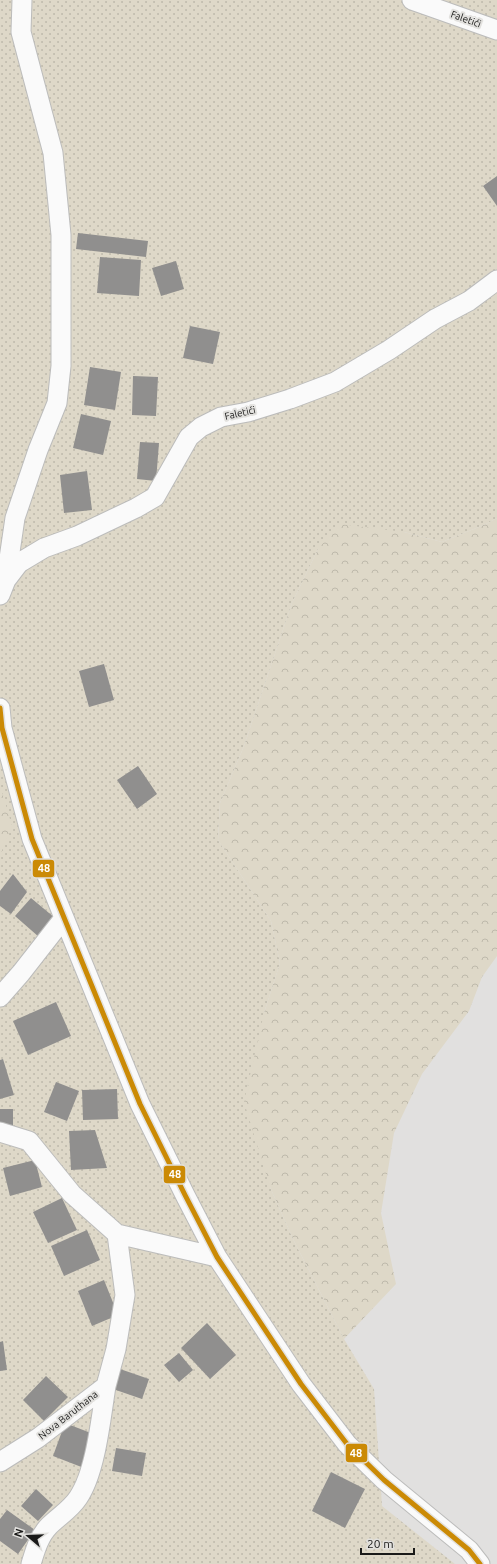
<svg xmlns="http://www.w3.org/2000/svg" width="497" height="1564" viewBox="0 0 497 1564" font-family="Ubuntu,sans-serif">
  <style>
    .grass { fill: url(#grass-dots) }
    .forest { fill: url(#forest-crowns) }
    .building { fill: #908f8e }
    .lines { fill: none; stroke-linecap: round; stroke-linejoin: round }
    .minor-casing { stroke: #bcbcbb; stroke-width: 21 }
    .minor { stroke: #fafafa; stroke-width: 19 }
    .bus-1-casing { stroke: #e2e1de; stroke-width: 8 }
    .bus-1 { stroke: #cb8a05; stroke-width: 5 }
    .labels { text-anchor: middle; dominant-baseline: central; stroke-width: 4; stroke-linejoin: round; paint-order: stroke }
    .street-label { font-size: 10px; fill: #1a1a19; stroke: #e2e1de }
    .line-badge { stroke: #e2e1de; stroke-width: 1.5 }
    .badge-label { font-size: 11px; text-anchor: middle; font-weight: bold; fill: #fff }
  </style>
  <defs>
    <pattern id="grass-dots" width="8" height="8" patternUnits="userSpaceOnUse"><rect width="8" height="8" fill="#ded8c8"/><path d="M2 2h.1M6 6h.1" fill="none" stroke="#beb9ab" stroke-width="1.8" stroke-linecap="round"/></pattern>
    <pattern id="forest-crowns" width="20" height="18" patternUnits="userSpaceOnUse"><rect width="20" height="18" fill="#ded8c8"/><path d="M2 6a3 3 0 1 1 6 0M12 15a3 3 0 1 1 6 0" fill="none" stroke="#beb9ab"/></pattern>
  </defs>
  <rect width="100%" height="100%" fill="#e1e0df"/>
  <!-- grass -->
  <path class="grass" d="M0 0H497V518L486 524 442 542 404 532 318 549 292 603 244 746 220 803 218 840 271 921 280 963 264 1013 270 1187 293 1239 344 1339 374 1389 382 1506 455 1564H0Z"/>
  <!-- forest -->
  <path class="forest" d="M497 518V956L482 977 469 1011 422 1074 394 1133 381 1213 396 1284 344 1339 293 1239 270 1187 244 1102 264 1013 280 963 271 921 218 840 220 803 244 746 292 603 318 549 340 524 404 532 442 542 486 524Z
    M0 785 12 826 0 856Z"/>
  <!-- building -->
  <path class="building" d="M497 176V206L483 186Z
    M78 233 148 241 146 257 76 249Z
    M100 257 141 260 139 296 97 293Z
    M176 261 184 289 161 296 152 268Z
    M190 326 220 332 213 364 183 358Z
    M90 367 121 372 115 410 84 405Z
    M133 376 158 377 156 416 132 415Z
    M81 414 111 421 103 455 73 448Z
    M140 442 159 443 156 481 137 479Z
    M87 471 92 510 64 513 60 475Z
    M104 664 114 700 89 707 79 671Z
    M138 766 157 794 137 809 117 780Z
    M13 874 27 892 11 914 0 906V891Z
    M31 898 55 918 39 937 15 916Z
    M56 1002 71 1036 28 1055 13 1021Z
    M3 1059 14 1095 0 1099V1060Z
    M56 1082 79 1091 67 1121 44 1112Z
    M117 1089 118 1119 83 1120 82 1090Z
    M0 1109H13V1127H0Z
    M95 1130 107 1168 71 1170 69 1131Z
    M35 1160 42 1187 10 1196 3 1168Z
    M62 1198 77 1230 48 1243 33 1212Z
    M87 1230 100 1260 64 1276 51 1246Z
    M104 1280 118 1315 92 1326 78 1291Z
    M207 1323 236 1355 210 1379 181 1348Z
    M3 1341 7 1370 0 1371V1342Z
    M179 1353 193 1370 179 1382 164 1365Z
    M120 1369 149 1379 142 1399 113 1389Z
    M46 1376 68 1397 44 1421 23 1400Z
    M65 1423 96 1435 84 1468 53 1456Z
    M116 1448 146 1453 142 1476 112 1471Z
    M331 1472 365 1489 345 1528 312 1511Z
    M36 1489 53 1505 38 1521 21 1506Z
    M7 1510 35 1530 18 1554 0 1541V1519Z"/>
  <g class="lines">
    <defs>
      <path id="minor" d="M412 0 497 30
        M6 579 15 518 38 450 57 403 61 366V235L53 153 21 32 22 0
        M0 595 6 580 19 563 44 548 77 536 136 508 155 497 189 437 201 427 221 417 248 412 290 399 335 382 389 350 435 319 469 301 497 280
        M0 708 2 728 32 839 140 1104 185 1195 217 1257 301 1384 347 1444 384 1480 469 1550 480 1564
        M0 997 21 973 64 918
        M0 1132 29 1141 72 1194 117 1234 217 1257
        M0 1462 38 1438 106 1386 116 1349 125 1295 117 1234
        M31 1564C35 1551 39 1536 49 1526 59 1516 70 1510 78 1498 96 1472 101 1417 106 1386"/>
    </defs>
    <!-- minor casing -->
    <use href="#minor" class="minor-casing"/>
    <!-- minor -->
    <use href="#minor" class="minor"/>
    <defs>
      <path id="bus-1" d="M0 708 2 728 32 839 140 1104 185 1195 217 1257 301 1384 347 1444 384 1480 469 1550 480 1564"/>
    </defs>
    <!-- bus-1 casing -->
    <use href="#bus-1" class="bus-1-casing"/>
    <!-- bus-1 -->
    <use href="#bus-1" class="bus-1"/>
  </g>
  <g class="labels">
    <!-- street labels -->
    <g class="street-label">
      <text transform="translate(466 19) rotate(20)">Faletići</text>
      <text transform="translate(240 413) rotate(-13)">Faletići</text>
      <text transform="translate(68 1415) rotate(-38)">Nova Baruthana</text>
    </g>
  </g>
  <g class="line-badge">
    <rect x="32" y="859" width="23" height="19" rx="4" fill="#cb8a05"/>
    <rect x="163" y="1165" width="23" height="19" rx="4" fill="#cb8a05"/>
    <rect x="345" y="1443" width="23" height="20" rx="4" fill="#cb8a05"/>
  </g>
  <g class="badge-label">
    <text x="44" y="872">48</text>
    <text x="175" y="1178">48</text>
    <text x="356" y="1457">48</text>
  </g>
  <!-- north arrow -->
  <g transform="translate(28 1536) rotate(289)" stroke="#e2e1de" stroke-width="3" paint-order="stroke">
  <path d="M0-3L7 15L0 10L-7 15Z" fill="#1a1a19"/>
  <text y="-6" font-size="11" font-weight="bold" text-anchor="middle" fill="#1a1a19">N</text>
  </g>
  <!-- scale -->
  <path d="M361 1548v6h53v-6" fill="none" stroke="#1a1a19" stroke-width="2"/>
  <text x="367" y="1548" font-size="12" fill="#1a1a19" stroke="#e2e1de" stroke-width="3" paint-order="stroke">20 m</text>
</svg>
